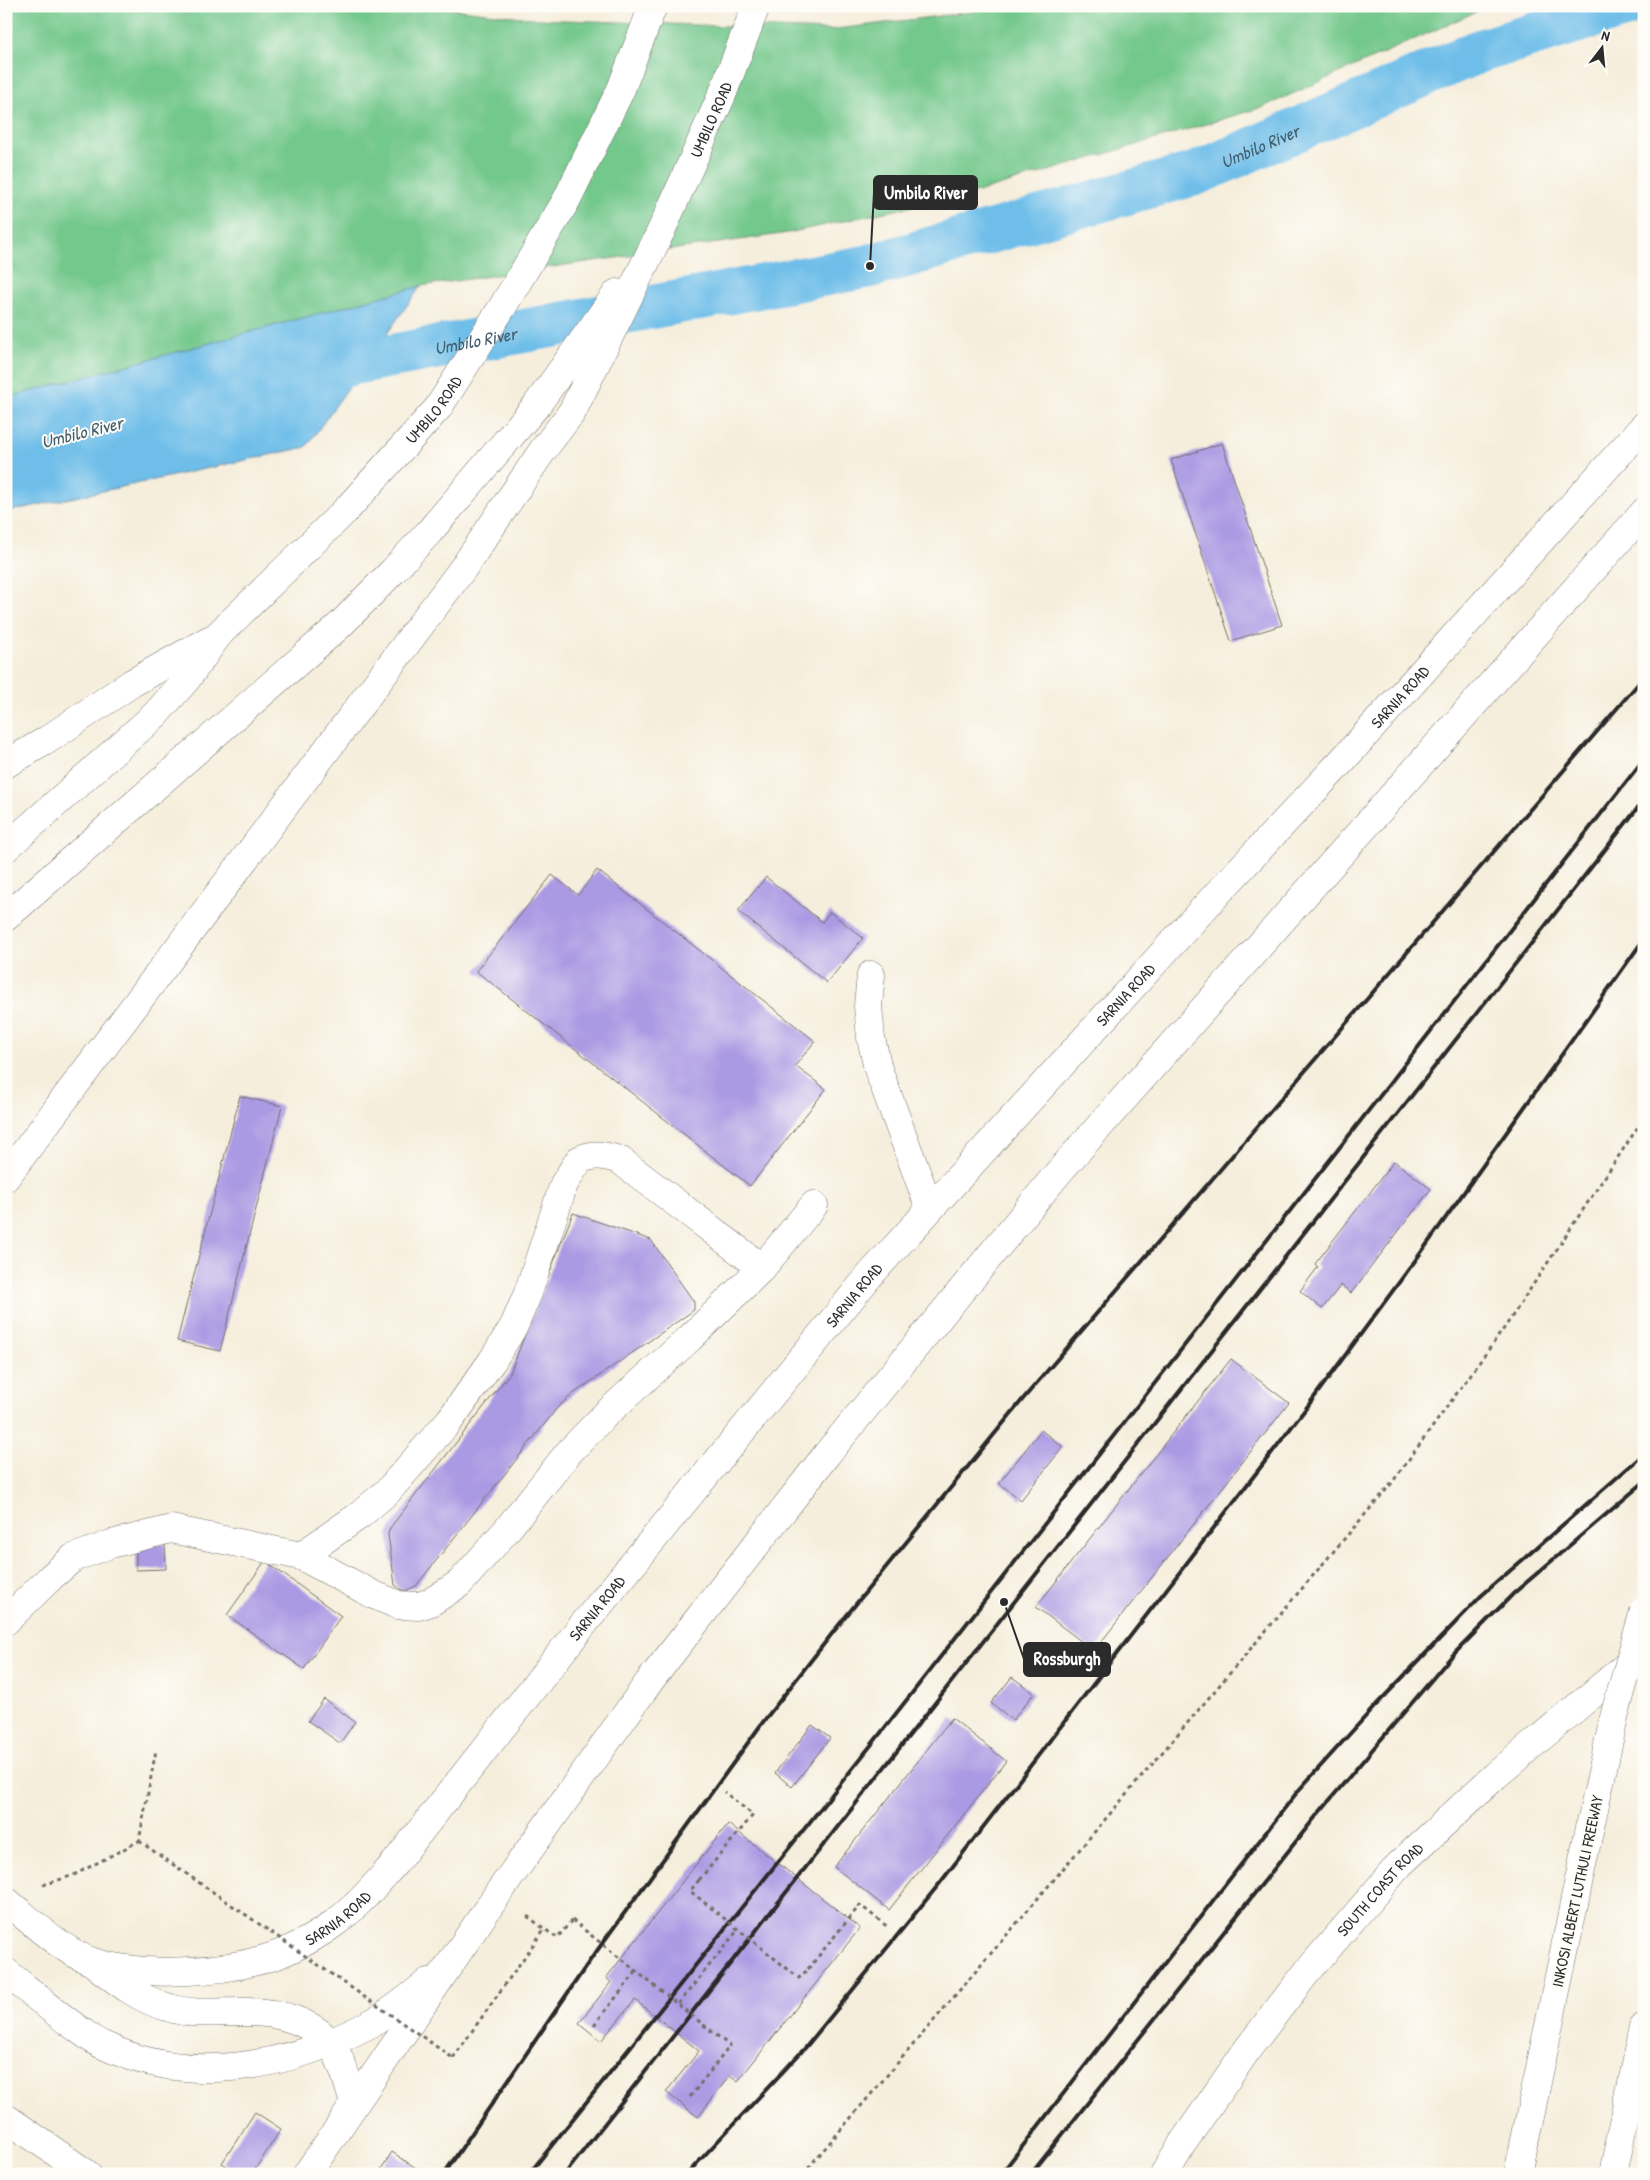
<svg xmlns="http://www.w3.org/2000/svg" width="1650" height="2180" viewBox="0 0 1650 2180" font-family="'Patrick Hand',sans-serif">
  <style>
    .green { fill: #73c88c; stroke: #4f7a5c }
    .water { fill: #6ebee9; stroke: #4c748a }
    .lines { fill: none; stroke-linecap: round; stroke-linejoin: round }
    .canal { stroke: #6ebee9; stroke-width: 44 }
    .building { fill: #aa99e3 }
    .minor-casing { stroke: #726f69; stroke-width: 29 }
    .major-casing { stroke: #726f69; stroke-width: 29 }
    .highway-casing { stroke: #726f69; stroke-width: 29 }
    .path { stroke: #726f69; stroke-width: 3; stroke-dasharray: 4 4; stroke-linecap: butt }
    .minor { stroke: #fff; stroke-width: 28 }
    .major { stroke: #fff; stroke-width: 28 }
    .highway { stroke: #fff; stroke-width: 28 }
    .rail { stroke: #2b2b2b; stroke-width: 4 }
    .highway-bridge-casing { stroke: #726f69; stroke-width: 29; stroke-linecap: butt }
    .path-bridge { stroke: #726f69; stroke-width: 3; stroke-dasharray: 4 4; stroke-linecap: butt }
    .highway-bridge { stroke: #fff; stroke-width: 28 }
    .labels { text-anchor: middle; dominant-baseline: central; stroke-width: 4; stroke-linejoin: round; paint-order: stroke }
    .street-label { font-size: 16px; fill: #2b2b2b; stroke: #fdfcf7 }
    .water-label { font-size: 18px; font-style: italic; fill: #425e6e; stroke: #fdfcf7 }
    .leader { fill: none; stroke: #2b2b2b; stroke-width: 2 }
    .callout-dot { fill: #2b2b2b; stroke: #fdfcf7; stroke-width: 2 }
    .callout { fill: #2b2b2b; stroke: #2b2b2b; stroke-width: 2 }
    .callout-label { font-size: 18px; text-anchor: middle; font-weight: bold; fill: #fff }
  </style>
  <rect width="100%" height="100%" fill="#fdfcf7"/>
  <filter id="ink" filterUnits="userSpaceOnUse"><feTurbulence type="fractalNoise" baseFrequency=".02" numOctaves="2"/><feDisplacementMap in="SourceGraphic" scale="10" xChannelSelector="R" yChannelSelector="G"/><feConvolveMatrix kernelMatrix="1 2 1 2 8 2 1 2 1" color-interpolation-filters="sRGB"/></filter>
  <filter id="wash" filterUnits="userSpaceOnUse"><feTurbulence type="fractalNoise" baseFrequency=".0096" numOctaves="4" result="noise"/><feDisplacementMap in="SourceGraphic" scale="20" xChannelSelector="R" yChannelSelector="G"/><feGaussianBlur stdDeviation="1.12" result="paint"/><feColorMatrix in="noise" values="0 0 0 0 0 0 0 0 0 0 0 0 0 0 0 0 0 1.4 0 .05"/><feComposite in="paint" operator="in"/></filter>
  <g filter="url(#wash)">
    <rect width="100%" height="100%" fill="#f6eedc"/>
    <!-- green -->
    <path class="green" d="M6 6H426L539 19 829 30 971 12 984 6H1489L1263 107 978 192 788 233 421 286 6 398Z"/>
    <!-- water -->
    <path class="water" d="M421 286 306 447 6 512V398Z"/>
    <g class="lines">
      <!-- canal -->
      <path class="canal" id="s1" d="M308 375 354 363 870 266 1197 173 1477 52 1627 6"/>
    </g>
    <g id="blocks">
      <!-- building -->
      <path class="building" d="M1222 443 1282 625 1231 641 1171 460Z
        M597 870 815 1041 795 1066 826 1089 750 1186 476 971 552 875 578 895Z
        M766 877 822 922 830 912 863 938 827 983 738 911Z
        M240 1096 282 1106 220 1351 177 1341Z
        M1394 1161 1431 1189 1351 1293 1341 1285 1322 1309 1300 1291 1318 1267 1315 1264Z
        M573 1213 651 1240 694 1302V1310L573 1394 558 1407 416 1586 405 1591 400 1589 395 1585 388 1534 390 1528 510 1373Z
        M1231 1359 1289 1403 1094 1651 1036 1607Z
        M1041 1430 1063 1447 1021 1500 999 1483Z
        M136 1544H165L166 1569 136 1570Z
        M265 1561 341 1616 304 1669 227 1615Z
        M1012 1677 1034 1693 1013 1720 991 1703Z
        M324 1699 355 1722 340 1743 308 1721Z
        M952 1718 1006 1761 889 1910 834 1867Z
        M812 1725 830 1738 792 1787 775 1773Z
        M728 1824 860 1928 738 2081 730 2075 698 2117 666 2092 699 2051 635 2000 601 2041 579 2023 611 1982 606 1978Z
        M255 2112 281 2129 252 2174H238L222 2163Z
        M392 2152 425 2174H378Z"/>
    </g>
  </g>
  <g filter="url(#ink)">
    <use href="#blocks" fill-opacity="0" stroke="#726f69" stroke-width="1"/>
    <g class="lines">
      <defs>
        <g id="minor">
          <path d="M871 975 868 1006 871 1038 878 1069 930 1209"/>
          <path d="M301 1556 360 1515 388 1491 450 1420 492 1361 514 1326 528 1293 564 1184 579 1160C593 1153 606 1155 621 1161L762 1268"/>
          <path d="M6 1621 51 1577 73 1558 111 1544 171 1529 301 1556 374 1595 398 1605 419 1606 431 1602 460 1583 505 1532 569 1452 607 1413 690 1338 762 1268 814 1205"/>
          <path d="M6 2118 87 2174"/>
          <path id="s2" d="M1164 2174 1182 2144 1249 2047 1307 1972 1400 1864 1495 1776 1639 1655"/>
        </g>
        <g id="major">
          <path id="s3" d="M661 231 722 95 756 6"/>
          <path id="s4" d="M219 634 347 509 438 408 503 306 566 201 621 89 653 6"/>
          <path id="s5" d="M6 1901C29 1919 66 1954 93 1962 144 1978 226 1973 277 1955 297 1947 319 1935 336 1922 359 1905 377 1883 395 1863L582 1626 870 1275 1216 895 1340 763 1644 426"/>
          <path d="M97 1966C120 1984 141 2000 170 2008 196 2016 222 2011 250 2012 276 2012 312 2021 330 2043 342 2057 348 2085 354 2103"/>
          <path d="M6 1972C31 1992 55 2013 81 2031 88 2036 95 2042 103 2045 187 2086 285 2068 366 2026 388 2015 409 1998 428 1982"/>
          <path d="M307 2174 497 1895 649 1682 827 1454 1058 1173 1644 512"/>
        </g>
        <path id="highway" d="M6 764 47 740 132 683 211 639
          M6 848 155 715 186 680 219 634
          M6 917 340 625 393 571 430 531 536 406 617 293
          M6 1177 464 567 543 450 572 412 661 231
          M1518 2174 1587 1841
          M1613 2174 1644 2027"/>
      </defs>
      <!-- minor casing -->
      <use href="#minor" class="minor-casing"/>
      <!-- major casing -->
      <use href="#major" class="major-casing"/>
      <!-- highway casing -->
      <use href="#highway" class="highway-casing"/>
      <!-- path -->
      <path class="path" d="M699 1880 753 1815 724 1792
        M43 1885 74 1875 139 1841 156 1750
        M527 1916 557 1938 572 1920
        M808 1969 860 1905 889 1928
        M678 2004 738 1930
        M594 2025 637 1971
        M453 2058 545 1928
        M690 2097 730 2046
        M803 2174 1391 1484 1505 1327 1644 1118"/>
      <!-- minor -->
      <use href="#minor" class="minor"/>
      <!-- major -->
      <use href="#major" class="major"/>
      <!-- highway -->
      <use href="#highway" class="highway"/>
      <!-- rail -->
      <path class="rail" d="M444 2174 591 1959 763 1722 838 1626 1023 1399 1644 677
        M529 2174 876 1739 1644 759
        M565 2174 1644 800
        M687 2174 806 2047 940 1883 1307 1407 1420 1254 1644 939
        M1001 2174 1298 1791 1376 1705 1481 1596 1644 1454
        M1031 2174 1317 1815 1450 1658 1514 1593 1644 1482"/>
      <defs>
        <path id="highway-bridge" d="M1587 1841 1615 1713 1644 1611"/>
      </defs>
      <!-- highway-bridge casing -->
      <use href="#highway-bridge" class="highway-bridge-casing"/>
      <!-- path-bridge -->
      <path class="path-bridge" d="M139 1841 453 2058
        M699 1880 690 1891 799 1978 808 1969
        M572 1920 730 2046"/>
      <!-- highway-bridge -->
      <use href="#highway-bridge" class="highway-bridge"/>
    </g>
  </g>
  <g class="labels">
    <!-- street labels -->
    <g class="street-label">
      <text stroke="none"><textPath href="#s3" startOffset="122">UMBILO ROAD</textPath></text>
      <text stroke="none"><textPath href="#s4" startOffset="311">UMBILO ROAD</textPath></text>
      <text stroke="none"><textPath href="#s5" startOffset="1985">SARNIA ROAD</textPath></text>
      <text stroke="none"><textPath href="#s5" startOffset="1580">SARNIA ROAD</textPath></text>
      <text stroke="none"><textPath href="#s5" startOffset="1175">SARNIA ROAD</textPath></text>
      <text stroke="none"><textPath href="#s5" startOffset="770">SARNIA ROAD</textPath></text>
      <text stroke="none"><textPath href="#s2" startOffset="358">SOUTH COAST ROAD</textPath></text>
      <text transform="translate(1577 1891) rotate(-78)">INKOSI ALBERT LUTHULI FREEWAY</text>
      <text stroke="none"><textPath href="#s5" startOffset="365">SARNIA ROAD</textPath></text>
    </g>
    <!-- water labels -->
    <g class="water-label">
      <text stroke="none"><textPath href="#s1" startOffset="981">Umbilo River</textPath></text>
      <text stroke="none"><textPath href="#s1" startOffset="171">Umbilo River</textPath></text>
      <text transform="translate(82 432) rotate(-14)">Umbilo River</text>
    </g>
  </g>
  <!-- callouts -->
  <path class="leader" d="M870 266L874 193M1004 1602L1024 1659"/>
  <g class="callout-dot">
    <circle cx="870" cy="266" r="5"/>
    <circle cx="1004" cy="1602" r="5"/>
  </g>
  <g class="callout">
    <rect x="874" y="176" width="103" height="33" rx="5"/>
    <rect x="1024" y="1643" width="86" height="33" rx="5"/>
  </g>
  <g class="callout-label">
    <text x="926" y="199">Umbilo River</text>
    <text x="1067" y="1665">Rossburgh</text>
  </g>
  <!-- margin -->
  <rect width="1650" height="2180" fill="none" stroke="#fdfcf7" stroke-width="25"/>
  <!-- north arrow -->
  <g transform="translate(1602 48) rotate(16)" stroke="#fdfcf7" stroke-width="4" paint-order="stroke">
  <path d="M0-4L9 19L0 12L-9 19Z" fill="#2b2b2b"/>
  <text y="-8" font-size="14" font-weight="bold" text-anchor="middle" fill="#2b2b2b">N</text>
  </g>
</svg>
